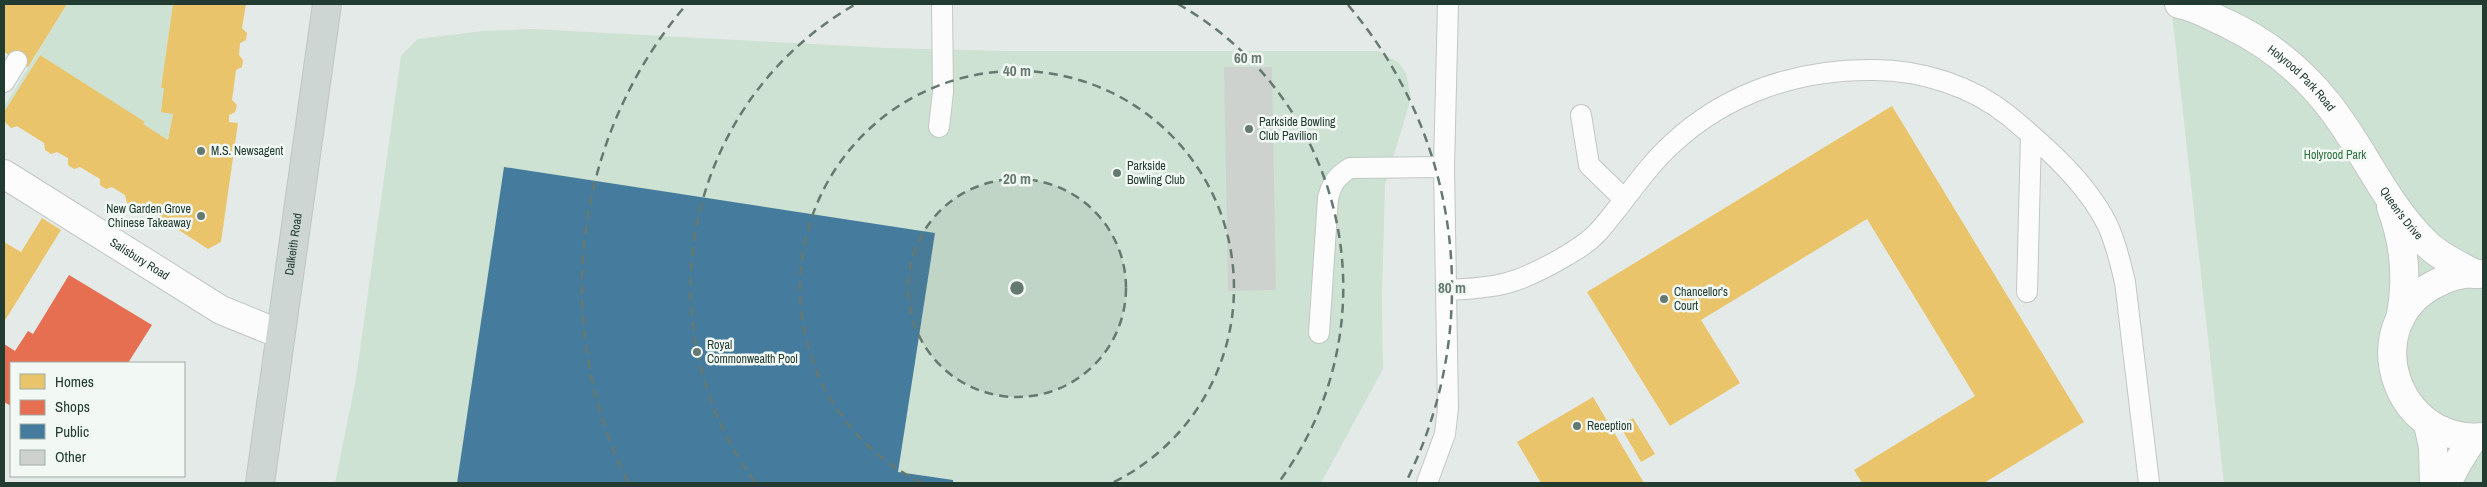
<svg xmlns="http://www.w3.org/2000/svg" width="2487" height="487" viewBox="0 0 2487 487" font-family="'Archivo Narrow',sans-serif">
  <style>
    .green { fill: #cde2d2 }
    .homes { fill: #e9c46a }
    .shops { fill: #e76f51 }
    .public { fill: #457b9d }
    .building { fill: #cdd2cf }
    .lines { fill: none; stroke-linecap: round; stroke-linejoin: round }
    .service-casing { stroke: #c1c7c4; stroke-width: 22 }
    .pedestrian-casing { stroke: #c1c7c4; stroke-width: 30 }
    .minor-casing { stroke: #c1c7c4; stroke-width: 30 }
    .tertiary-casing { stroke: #c1c7c4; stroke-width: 30 }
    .primary-casing { stroke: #bdc6c2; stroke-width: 30 }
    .service { stroke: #fbfcfb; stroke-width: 20 }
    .pedestrian { stroke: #fbfcfb; stroke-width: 28 }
    .minor { stroke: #fbfcfb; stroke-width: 28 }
    .tertiary { stroke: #fbfcfb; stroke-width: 28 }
    .primary { stroke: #cdd6d2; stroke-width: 28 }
    .ring { fill: none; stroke: #667971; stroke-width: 2.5; stroke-dasharray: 9 6 }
    .poi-dot { fill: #667971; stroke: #f2f8f4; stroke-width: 2 }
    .labels { text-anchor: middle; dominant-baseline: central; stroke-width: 5; stroke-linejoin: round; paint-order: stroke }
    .street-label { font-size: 12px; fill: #223c32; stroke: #f2f8f4 }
    .poi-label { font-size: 12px; fill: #223c32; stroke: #f2f8f4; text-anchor: start }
    .park-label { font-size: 12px; fill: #2d7240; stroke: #f2f8f4 }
    .centre { fill: #667971; stroke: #f2f8f4; stroke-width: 2.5 }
    .ring-label { font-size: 15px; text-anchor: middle; font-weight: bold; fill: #667971; stroke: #f2f8f4; stroke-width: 5; stroke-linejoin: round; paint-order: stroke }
  </style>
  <rect width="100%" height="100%" fill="#e4eae7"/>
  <!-- green -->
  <path class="green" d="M67 4H173L161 88H164L173 114 168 140 143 124 144 122 40 55 4 112V107Z
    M2171 4H2483V483H2224Z
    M534 29 887 48 1004 51H1378L1399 63 1406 73 1411 98 1385 185 1382 297 1383 369 1321 483H335L356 379 401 56 418 39 483 31Z"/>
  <!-- homes -->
  <path class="homes" d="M4 4H67L28 67 4 52Z
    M173 4H246L242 28 247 33 246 40 240 43 239 55 243 60 242 67 236 70 232 100 237 105 235 112 229 115V122L238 123 221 242 208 249 139 204 133 207 127 203 125 195 112 187 106 189 100 185V179L80 167 74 169 68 165V158L57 152 51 154 45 150 44 143 17 126 11 128 4 121V112L40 55 145 122 143 124 168 140 173 114 161 112 164 88H161Z
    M1892 106 2084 422 1984 483H1862L1854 470 1975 396 1867 219 1701 320 1740 383 1670 426 1587 292Z
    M42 218 61 230 4 322V242L21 252Z
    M1593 397 1644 483H1541L1517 442Z
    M1633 418 1655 454 1641 462 1620 426Z"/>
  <!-- shops -->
  <path class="shops" d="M69 275 152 325 128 363H11V406L4 402V344L15 351 28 331 33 334Z"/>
  <!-- public -->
  <path class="public" d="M504 167 935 233 898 472 953 480V483H457Z"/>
  <!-- building -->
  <path class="building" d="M1224 67H1272L1276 290 1228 291Z"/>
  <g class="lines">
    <defs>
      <path id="service" d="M4 82 17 61
        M1581 115 1589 165 1624 199
        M939 127 943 92 942 4
        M1446 290C1498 288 1518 284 1564 257 1576 250 1588 243 1598 232 1624 203 1644 169 1673 143 1728 92 1800 69 1874 70 1921 70 1972 86 2009 116 2045 146 2086 182 2107 224 2116 242 2120 262 2125 282L2149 483
        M2027 292 2031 135
        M1319 333 1328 198C1332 183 1337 176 1350 168L1444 167 1448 4
        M1427 483 1445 434 1448 408 1444 167"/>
      <path id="pedestrian" d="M2428 424 2433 447 2434 483
        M2447 483 2458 462 2473 438"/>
      <g id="minor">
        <path id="s1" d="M4 174 221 310 280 334"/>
      </g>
      <g id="tertiary">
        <path id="s2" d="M2179 4C2196 7 2212 17 2228 24 2268 43 2301 70 2328 104 2364 149 2385 204 2427 244 2440 257 2459 265 2475 274"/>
        <path d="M2391 207C2405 244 2408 281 2400 319"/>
        <path d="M2479 274C2464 272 2448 277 2435 284 2356 325 2395 445 2483 437"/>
      </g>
      <g id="primary">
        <path id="s3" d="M260 483 327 4"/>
      </g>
    </defs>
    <!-- service casing -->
    <use href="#service" class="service-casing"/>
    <!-- pedestrian casing -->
    <use href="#pedestrian" class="pedestrian-casing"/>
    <!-- minor casing -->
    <use href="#minor" class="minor-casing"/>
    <!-- tertiary casing -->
    <use href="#tertiary" class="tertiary-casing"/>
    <!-- primary casing -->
    <use href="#primary" class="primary-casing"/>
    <!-- service -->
    <use href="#service" class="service"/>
    <!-- pedestrian -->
    <use href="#pedestrian" class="pedestrian"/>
    <!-- minor -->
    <use href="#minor" class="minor"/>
    <!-- tertiary -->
    <use href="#tertiary" class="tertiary"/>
    <!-- primary -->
    <use href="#primary" class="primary"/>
  </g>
  <!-- distance rings -->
  <circle cx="1017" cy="288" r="109" fill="#667971" fill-opacity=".12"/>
  <g class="ring">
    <circle cx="1017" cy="288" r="109"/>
    <path d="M922 483A217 217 0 1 1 1112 483"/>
    <path d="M755 482A326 326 0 0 1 856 4M1178 4A326 326 0 0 1 1279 482"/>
    <path d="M628 482A435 435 0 0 1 686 5M1348 5A435 435 0 0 1 1406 482"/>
  </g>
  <!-- markers -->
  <g class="poi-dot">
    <circle cx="1249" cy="129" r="5"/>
    <circle cx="201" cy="151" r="5"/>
    <circle cx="1117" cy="173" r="5"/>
    <circle cx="201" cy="216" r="5"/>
    <circle cx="1664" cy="299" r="5"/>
    <circle cx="697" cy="352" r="5"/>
    <circle cx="1577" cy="426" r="5"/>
  </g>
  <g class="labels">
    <!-- street labels -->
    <g class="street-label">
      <text stroke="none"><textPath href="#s2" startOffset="145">Holyrood Park Road</textPath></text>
      <text stroke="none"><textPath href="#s2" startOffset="314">Queen's Drive</textPath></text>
      <text stroke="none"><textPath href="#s3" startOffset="241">Dalkeith Road</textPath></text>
      <text stroke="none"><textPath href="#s1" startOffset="160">Salisbury Road</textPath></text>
    </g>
    <!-- poi labels -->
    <g class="poi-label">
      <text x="1259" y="122">Parkside Bowling<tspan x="1259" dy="14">Club Pavilion</tspan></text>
      <text x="211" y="151">M.S. Newsagent</text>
      <text x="1127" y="166">Parkside<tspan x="1127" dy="14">Bowling Club</tspan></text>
      <text x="191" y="209" text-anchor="end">New Garden Grove<tspan x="191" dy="14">Chinese Takeaway</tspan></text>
      <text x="1674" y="292">Chancellor's<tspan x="1674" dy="14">Court</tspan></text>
      <text x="707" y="345">Royal<tspan x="707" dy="14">Commonwealth Pool</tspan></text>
      <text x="1587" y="426">Reception</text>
    </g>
    <!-- park labels -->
    <g class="park-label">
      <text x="2335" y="155">Holyrood Park</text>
    </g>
  </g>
  <circle cx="1017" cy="288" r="8" class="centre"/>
  <g class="ring-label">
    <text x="1248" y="63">60 m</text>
    <text x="1017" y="76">40 m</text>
    <text x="1017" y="184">20 m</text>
    <text x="1452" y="293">80 m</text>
  </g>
  <!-- border -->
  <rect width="2487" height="487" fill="none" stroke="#223c32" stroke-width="10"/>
  <!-- legend -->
  <rect x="10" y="362" width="175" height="115" fill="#f2f8f4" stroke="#9fada6"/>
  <rect x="20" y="374" width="25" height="15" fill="#e9c46a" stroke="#9fada6"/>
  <text x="55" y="387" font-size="15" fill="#223c32">Homes</text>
  <rect x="20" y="400" width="25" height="15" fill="#e76f51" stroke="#9fada6"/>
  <text x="55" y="412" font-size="15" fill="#223c32">Shops</text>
  <rect x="20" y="424" width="25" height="15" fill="#457b9d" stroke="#9fada6"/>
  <text x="55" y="437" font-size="15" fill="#223c32">Public</text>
  <rect x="20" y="450" width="25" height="15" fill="#cdd2cf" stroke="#9fada6"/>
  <text x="55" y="462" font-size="15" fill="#223c32">Other</text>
</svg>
